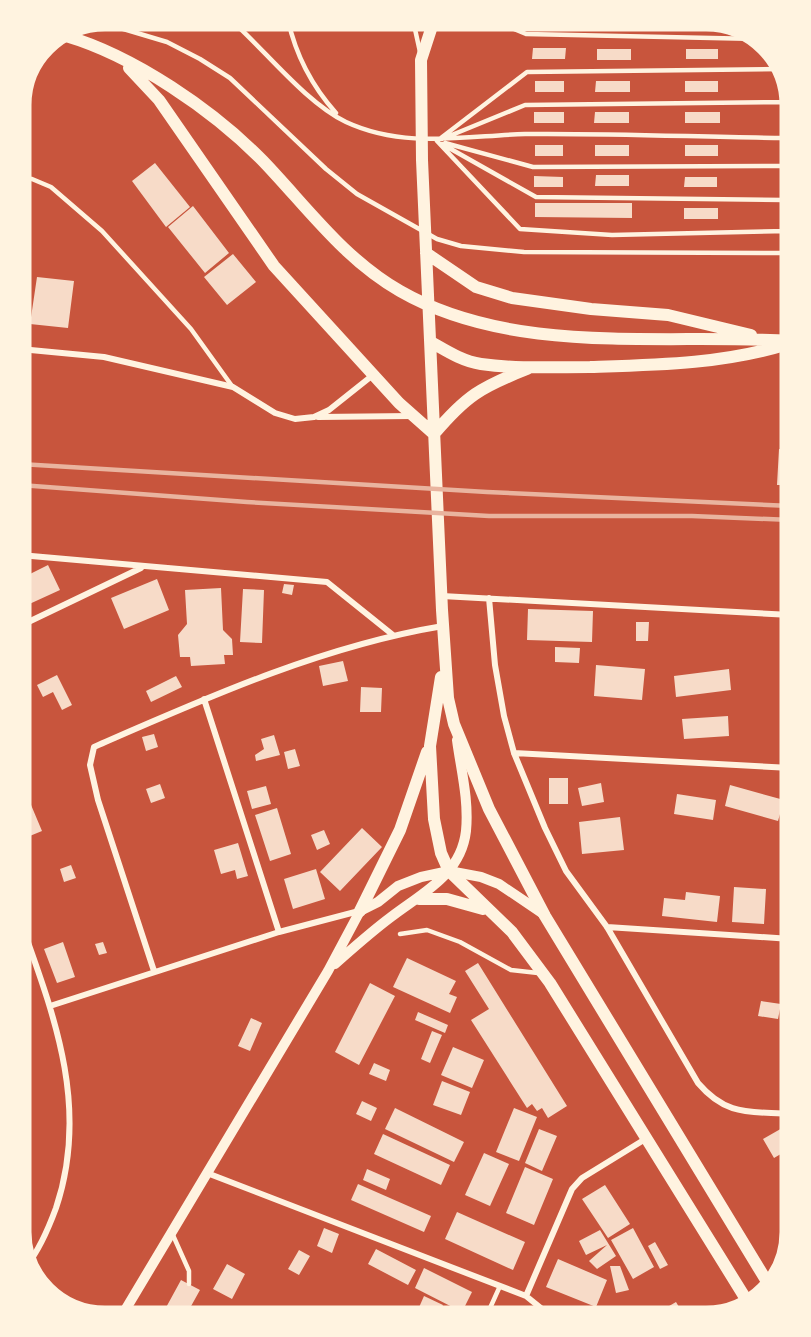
<svg xmlns="http://www.w3.org/2000/svg" width="811" height="1337" viewBox="0 0 811 1337" font-family="'Public Sans',sans-serif">
  <style>
    .building { fill: #f7dbc8 }
    .lines { fill: none; stroke-linecap: round; stroke-linejoin: round }
    .service { stroke: #fff3e0; stroke-width: 4.5 }
    .minor { stroke: #fff3e0; stroke-width: 6 }
    .tertiary { stroke: #fff3e0; stroke-width: 10 }
    .secondary { stroke: #fff3e0; stroke-width: 12 }
    .rail { stroke: #e9b49f; stroke-width: 4.5 }
    .rim { fill: none; stroke: #fff3e0; stroke-width: 3 }
  </style>
  <rect width="100%" height="100%" fill="#c8553d"/>
  <!-- building -->
  <path class="building" d="M533 48H566L565 59H532Z
    M597 49H631V60H597Z
    M686 49H718V59H686Z
    M535 81H564V92H535Z
    M596 81H630V92H595Z
    M685 81H718V92H685Z
    M534 112H564V123H534Z
    M595 112H629V123H594Z
    M685 112H720V123H685Z
    M535 145H563V156H535Z
    M595 145H629V156H595Z
    M685 145H718V156H685Z
    M155 163 190 207 166 227 132 181Z
    M596 175H629V186H595Z
    M534 176 563 177V187H534Z
    M685 177H717V187H684Z
    M535 203H632V218L535 217Z
    M193 206 229 253 205 273 168 227Z
    M684 208H718V219H684Z
    M233 254 256 282 227 305 204 277Z
    M37 277 74 281 68 328 30 324Z
    M779 449 791 450V485H777Z
    M48 565 60 590 25 606 20 593V579Z
    M157 579 169 610 124 629 111 598Z
    M284 584 294 585 292 595 282 593Z
    M221 588 223 630 232 639 233 655H224L225 664 191 666 190 657H180L178 635 187 624 185 590Z
    M243 589 264 590 262 643 240 642Z
    M528 609 593 611 592 642 527 640Z
    M636 622H649L648 641H636Z
    M555 647 580 648 579 663 555 662Z
    M343 661 348 681 323 686 319 666Z
    M596 665 645 669 642 700 594 696Z
    M729 669 731 690 676 697 674 676Z
    M57 675 72 705 62 710 53 692 43 697 37 685Z
    M176 676 182 687 151 702 146 691Z
    M361 687 382 688 381 712H360Z
    M728 716 729 736 684 739 682 719Z
    M154 734 158 747 146 751 142 737Z
    M274 735 280 755 256 761 255 755 264 749 261 739Z
    M295 749 300 766 288 769 284 752Z
    M549 778H568V804H549Z
    M601 783 604 802 582 806 578 788Z
    M160 784 165 798 151 803 146 789Z
    M730 785 784 800 778 821 725 806Z
    M266 786 271 804 252 809 247 791Z
    M787 790H791V817L784 816Z
    M26 793 42 831 20 840V796Z
    M677 794 716 800 713 820 674 814Z
    M277 808 291 854 270 861 255 815Z
    M620 817 624 850 582 854 579 822Z
    M362 828 382 847 340 891 320 872Z
    M324 830 330 844 317 850 311 835Z
    M238 843 248 876 237 879 235 870 221 874 214 850Z
    M71 865 76 878 64 882 60 869Z
    M316 869 325 899 293 909 284 879Z
    M734 887 766 889 764 924 732 922Z
    M686 892 720 896 717 922 662 916 664 898 685 900Z
    M63 942 75 977 57 983 44 949Z
    M103 942 107 953 99 955 95 944Z
    M407 958 456 981 449 994 457 997 450 1013 393 987Z
    M478 963 567 1106 548 1118 542 1108 537 1111 532 1104 527 1108 471 1020 489 1009 465 971Z
    M370 983 395 996 359 1065 335 1052Z
    M761 1001 781 1004 778 1019 758 1016Z
    M418 1012 448 1025 445 1033 415 1020Z
    M251 1018 262 1023 250 1051 238 1046Z
    M784 1023H791V1068L782 1067Z
    M432 1031 442 1035 430 1063 421 1059Z
    M453 1047 484 1060 472 1088 441 1075Z
    M374 1063 390 1070 386 1081 369 1074Z
    M442 1081 470 1092 461 1115 433 1105Z
    M362 1101 377 1108 371 1121 356 1114Z
    M395 1108 464 1142 454 1162 385 1129Z
    M514 1108 537 1117 519 1161 496 1152Z
    M791 1123V1148L774 1158 763 1139Z
    M539 1129 557 1136 542 1171 525 1163Z
    M383 1134 450 1165 441 1185 374 1154Z
    M484 1153 509 1164 490 1206 465 1195Z
    M525 1167 553 1179 534 1225 506 1213Z
    M367 1169 390 1179 386 1190 363 1180Z
    M358 1184 431 1216 424 1232 351 1200Z
    M605 1185 630 1224 608 1238 582 1199Z
    M457 1212 525 1242 513 1270 445 1239Z
    M324 1228 339 1234 332 1253 317 1246Z
    M633 1228 654 1267 633 1279 611 1240Z
    M600 1230 616 1256 597 1269 589 1261 607 1245 586 1255 579 1241Z
    M655 1242 668 1265 660 1269 648 1246Z
    M376 1249 416 1270 408 1285 368 1264Z
    M299 1250 310 1256 299 1275 288 1269Z
    M558 1259 607 1280 596 1307 546 1287Z
    M227 1264 245 1274 232 1299 213 1289Z
    M610 1266H620L629 1290 616 1293Z
    M424 1268 472 1292 462 1312 415 1288Z
    M181 1280 200 1290 185 1317H171L163 1313Z
    M424 1296 443 1305 437 1317H429L417 1312Z
    M676 1302 685 1317H669L664 1309Z"/>
  <g class="lines">
    <!-- service -->
    <path class="service" d="M231 20C265 50 306 103 346 122 404 149 464 136 525 134 611 133 698 137 785 138
      M288 20C296 56 311 85 336 113
      M413 20 420 52
      M506 20 514 29 526 34 758 39
      M100 22 167 42 200 59 230 78 326 169 357 194 437 239 461 246 524 252 791 253
      M785 78 786 251
      M442 139 525 105 785 102
      M437 141 520 229 612 235 787 231
      M437 141 527 72 783 69
      M445 143 533 167 784 166
      M442 144 536 197 784 200
      M20 178 32 179 51 187 102 231 191 329 232 386
      M400 934 427 930 460 942 511 970 538 973
      M172 1233 189 1271V1284
      M486 1317 500 1286"/>
    <!-- minor -->
    <path class="minor" d="M20 349 104 357 233 387 275 413 295 419 314 417 329 410 373 375
      M318 417 412 416
      M20 555 327 582 393 635
      M442 596 791 615
      M489 598 495 665 504 716 514 753 545 828 566 871 607 927 698 1083C727 1117 750 1111 791 1114
      M20 626 141 568
      M204 699 279 932
      M514 753 791 768
      M20 920C54 1015 90 1107 56 1208 49 1227 40 1249 27 1265
      M607 927 791 939
      M154 971 98 800 90 765 94 747C206 698 322 646 443 626
      M50 1006 279 932 359 911
      M207 1173 526 1296 552 1317
      M526 1296 572 1189 582 1178 647 1138"/>
    <!-- tertiary -->
    <path class="tertiary" d="M335 964C353 948 371 932 391 917 422 893 461 875 466 831 469 800 461 770 457 740
      M121 1317 328 971 360 911 378 902 398 886 421 877 449 871 481 877 499 884 545 915"/>
    <!-- secondary -->
    <path class="secondary" d="M434 20 421 60 422 160 442 610 448 698 454 724 489 809 545 916 769 1285
      M66 36C134 56 213 110 263 161 307 207 344 259 400 291 515 357 664 333 791 341
      M129 68 159 100 274 266 399 403 434 434
      M426 253 476 287 512 298 591 309 668 315 751 335
      M431 342C447 351 462 361 481 364 517 369 554 367 590 367 658 365 723 364 788 344
      M434 434C466 396 481 387 527 369
      M441 677 430 746 434 819 441 853 449 871 512 932 550 983 749 1304
      M419 899H447L483 909
      M360 911 400 830 427 752"/>
    <!-- rail -->
    <path class="rail" d="M20 464 487 492 791 506
      M20 485 247 502 489 516H692L791 520"/>
  </g>
  <!-- crop -->
  <path d="M0 0H811V1337H0ZM105 30H706A75 75 0 0 1 781 105V1232A75 75 0 0 1 706 1307H105A75 75 0 0 1 30 1232V105A75 75 0 0 1 105 30Z" fill="#fff3e0" fill-rule="evenodd"/>
  <path class="rim" d="M105 30H706A75 75 0 0 1 781 105V1232A75 75 0 0 1 706 1307H105A75 75 0 0 1 30 1232V105A75 75 0 0 1 105 30Z"/>
</svg>
